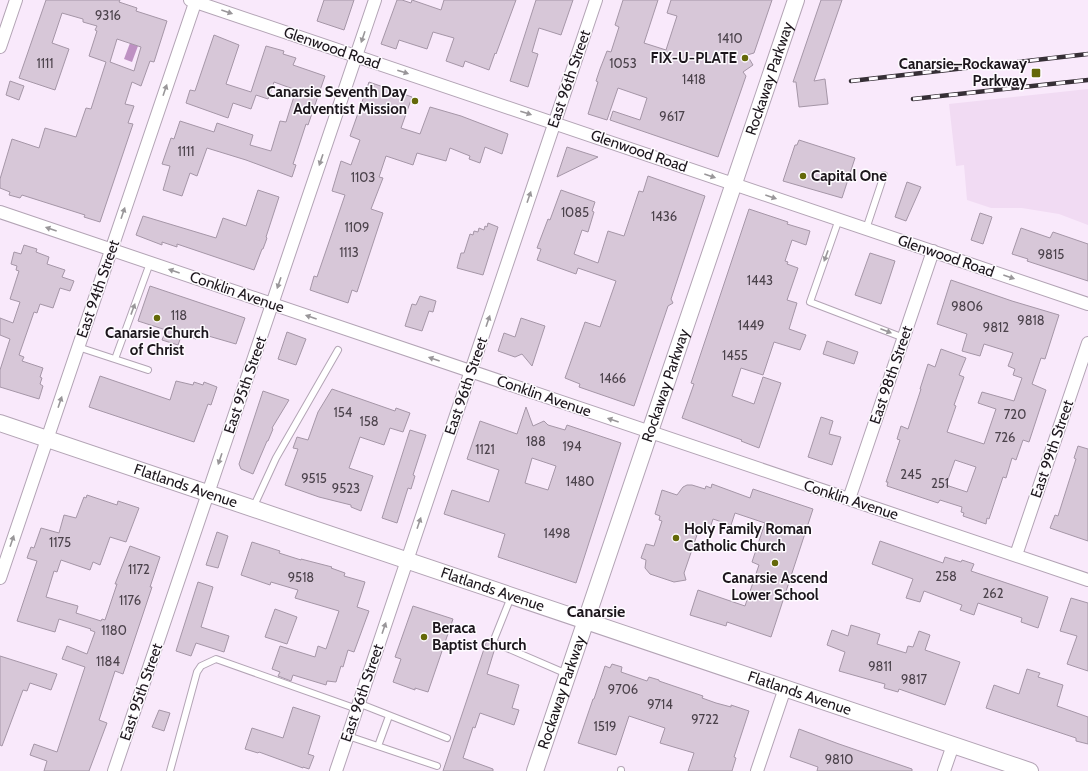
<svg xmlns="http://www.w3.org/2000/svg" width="1088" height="771" viewBox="0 0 1088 771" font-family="Cabin,sans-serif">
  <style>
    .built { fill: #f1dbf3 }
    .water { fill: #be91c3 }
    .building { fill: #d7c7d8; stroke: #a596a7; fill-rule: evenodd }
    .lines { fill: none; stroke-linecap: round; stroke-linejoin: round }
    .lane-casing { stroke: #b3a4b5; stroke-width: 8 }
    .street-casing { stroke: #b3a4b5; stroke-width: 14 }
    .secondary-casing { stroke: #b3a4b5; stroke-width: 18 }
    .lane { stroke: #fff; stroke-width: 6 }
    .street { stroke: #fff; stroke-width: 12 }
    .secondary { stroke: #fff; stroke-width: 16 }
    .rail-casing { stroke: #362f36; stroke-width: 4.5 }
    .rail { stroke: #fefbff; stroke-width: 3; stroke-dasharray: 9; stroke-linecap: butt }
    .oneway { fill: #999699 }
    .poi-dot { fill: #646909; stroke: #fefbff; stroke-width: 1.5 }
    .labels { text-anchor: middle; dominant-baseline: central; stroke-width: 3; stroke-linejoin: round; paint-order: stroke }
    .number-label { font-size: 13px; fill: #4b424b }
    .street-label { font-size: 15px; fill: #1c161c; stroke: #fefbff }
    .poi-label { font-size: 15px; font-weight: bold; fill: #1c161c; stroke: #fefbff; text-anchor: end }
    .neighbourhood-label { font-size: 16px; font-weight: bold; fill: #1c161c; stroke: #fefbff }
  </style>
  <rect width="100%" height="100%" fill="#f9e9fb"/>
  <!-- built -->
  <path class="built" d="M1088 89V225L1059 214 1022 208H991L967 200 964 165 956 166 949 104Z"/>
  <!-- water -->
  <path class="water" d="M130 43 138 46 132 62 124 59Z"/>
  <!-- building -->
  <path class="building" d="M46 0H120L119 2 137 8 136 11 167 21 154 62 150 61 141 86 132 82 125 104 134 106 128 123 133 124 100 222 84 217 85 215 22 195 20 198 9 195 10 192 0 188V179L12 139 39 148 45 128 76 137 86 108 91 109 106 62 89 56 97 31 95 30 97 26 83 22V19L62 13 52 43 69 49 55 90 19 78ZM117 39 141 47 134 71 110 62Z
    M324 0H354L344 30 317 21Z
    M397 0H402L411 3 412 0 441 10 444 0H516L496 54 495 53 489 70 465 61 463 67 446 61 454 38 433 32 427 49 399 40 396 49 381 44Z
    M536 0H573L561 35 539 28 532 52 538 54 528 87 510 81Z
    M623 0H658L644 43 666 50 677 16 667 13 671 0H772L754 53 747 55 753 65 743 72 746 76 718 157 610 120 613 111 640 120 647 98 618 88 607 120 588 114 598 82 596 81 600 69 607 51 611 52 619 27 615 25Z
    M821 0H842L814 81 825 79 828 104 799 107 796 82H793Z
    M214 35 239 45 226 84 251 92 266 46 284 51 283 54 296 58 293 65 325 76 308 125 306 124 293 164 296 165 292 177 246 160 207 148 197 176 190 173 182 196 163 190 170 166 162 164 171 138 174 139 180 121 214 132 217 123 253 135 250 145 271 151 280 121 286 122 296 90 274 82 268 99 256 95 251 109 233 103 228 118 186 103 190 90 195 91Z
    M10 81 24 86 19 100 6 95Z
    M369 82 412 97 401 128 420 134 430 107 461 116 508 134 502 154 485 147 480 163 469 159 470 156 450 148 446 161 417 153 413 165 386 156 379 177 383 178 371 209 383 213 357 292 352 290 348 303 310 290 314 276 317 277 345 195 332 191 341 161 351 165 360 140 350 136Z
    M799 140 855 158 842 198 783 181 795 145H797Z
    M567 147 598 157 557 177Z
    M648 176 705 196 671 299 673 303 668 306 634 406 579 387 580 384 565 378 585 322 600 327 616 281 578 268 576 274 537 260 541 249 537 248 548 219 550 220 561 190 595 202 592 211 594 212 588 232 582 230 574 254 598 263 608 231 624 236 639 191 643 192Z
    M907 182 921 187 906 221 895 217Z
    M258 190 279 197 266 237 267 238 263 249H262L254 270 177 244V247L162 242V245L136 235 143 216 216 238 223 218 246 226Z
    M749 209 788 222 787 224 810 231 806 245 792 240 785 261 788 262 787 264 798 268 787 300 797 303 789 329 806 335 800 350 774 342 763 375 741 368 732 396 754 404 763 377 781 383 759 448 741 441 742 440 682 418 694 384 691 383Z
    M980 213 992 217 983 244 971 240Z
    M488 223 498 227 483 275 457 268 461 253H464L470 234 473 235 474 231 478 232 479 228 484 230 485 226 487 227Z
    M1021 228 1050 238 1053 232 1088 244V281L1027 261 1028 259 1012 254Z
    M24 245 37 249 36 252 49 257 47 264 65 270 62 277 74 281 70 291 60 288 53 308 40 304 37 313 34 312 19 355 24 357 22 361 43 368 40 377 42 378 40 384 43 386 39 399 0 387V370L10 339 0 335V318L13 323 20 302 10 299 19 271 16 270 17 266 11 264 14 252 21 254Z
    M870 253 895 261 881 304 855 295Z
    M951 280 1012 301 1059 315 1045 359 1041 358 1032 384 1046 390 1029 442 1023 440 1016 460 1012 458 1006 478 1003 477 989 519 987 518 986 524 963 516 964 513 961 512 962 507 940 500 938 503 887 486 888 482H886L900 440 897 439 901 426 908 429 921 389H920L928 364 935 367 941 349 966 358 959 375 964 377 954 405 956 406 947 432 984 444 996 409 978 403 982 392 1014 401 1022 378 1013 375 1015 369 1008 366 1013 353 984 344 980 356 962 351 967 334 937 324ZM955 460 976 467 967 492 946 485Z
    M150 286 245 318 236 344 198 333 196 339 182 334 178 345 162 340 166 330 138 321Z
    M420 296 436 301 433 312 429 311 422 331 405 326 412 304 416 305Z
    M521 318 545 326 532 366 522 354 515 357 498 351 504 333 515 337Z
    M287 332 306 339 296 365 278 359Z
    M827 341 858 352 854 364 823 354Z
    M100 376 170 400 176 381 193 385 194 382 203 385 204 382 217 387 211 405 208 404 194 442 89 407Z
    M332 389 395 411 396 408 410 413 403 432 390 428 384 445 360 437 349 468 373 476 361 511 351 507V505L319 497 285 485 298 449 293 448 297 437 308 440 318 412Z
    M263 391 289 400 272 428 273 429 268 441H267L253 474 241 469 239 464Z
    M526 407 533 426 544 421 548 425 565 430 567 425 621 443 576 583 498 557 505 534 444 514 452 490 489 502 499 470 467 459 480 421 517 434ZM532 458 556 466 548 490 525 483Z
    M821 417 833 421 829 434 841 437 832 465 808 457Z
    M410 430 426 435 413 475 415 476 411 489 408 488 397 523 382 518Z
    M1078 446 1088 449V541L1050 528 1055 515 1058 516 1076 459 1074 458Z
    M712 484 750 498 753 489 813 509 771 637 727 622 726 626 690 615 698 590 745 606 759 565 752 562 765 523 735 513 731 525 713 519 709 531 703 529 702 533 698 532 684 573 686 580 674 582 650 574 645 568 646 560 641 558 646 544 654 546 662 521 659 520 660 516 655 514 662 490 677 495 683 487 687 485H692L705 489 706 486 711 488Z
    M87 495 117 505 118 501 139 508 126 542 110 537 100 565 93 562 90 570 61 560 57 572 54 571 46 597 78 606 76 613 101 621 102 619 105 620 117 584H115L130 546 160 557 150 587H152L123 674 115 671 99 720 107 723 89 771H44L47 761 30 755 34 744 57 752 85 667 62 659 67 646 87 654 95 632 90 630 91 629 59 619 55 632 17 621 37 561 27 558 31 547 34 548 41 528 59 533 64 515 76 518 84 497 86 498Z
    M217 532 228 536 218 568 206 565Z
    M880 541 943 563 945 557 961 562 962 560 974 564 971 571 1048 597 1038 628 1021 622 1022 618 978 603 974 615 960 610 962 605 924 591 920 602 906 598 913 579 872 564Z
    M252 542 280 551 279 553 301 560V559L332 567 331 568 345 573 344 576 365 582 357 607 369 611 354 652 348 650 343 667 341 666 336 682 327 681 326 685 293 675 291 681 278 676 280 672 272 669 280 646 315 657 318 646 326 649 339 611 295 598 298 590 271 582 270 585 241 575Z
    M198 582 213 587 201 627 229 636 224 652 196 643 191 656 176 651Z
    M1071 598 1088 603V671L1067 664 1077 636 1060 631Z
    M413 606 453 619 428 692 415 688V690L393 682 401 659 395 657Z
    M275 609 297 617 287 644 265 637Z
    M851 625 880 634 877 644 906 653 908 646 913 647 919 631 930 635 925 650 960 662 945 705 899 689 898 692 884 688 885 684 839 671 845 652 827 645 832 630 848 636Z
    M487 640H489L490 645 495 648 487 674 519 685 512 708 519 710 514 725 480 713 475 728 473 727 463 758 493 769V771H443Z
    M0 656 57 674 51 690 30 683 27 691 23 690 2 746 0 745Z
    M612 664 622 667 621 672 647 681 649 677 659 680V681L703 696 702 698 716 703 731 707V705L749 711 734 757 736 758 732 771H688L694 753 660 743 665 728 629 716 616 755 578 743 593 699H594L605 666 610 668Z
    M1027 669 1040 673 1038 677 1063 685 1057 706 1088 717V744L1076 741V738L986 708 994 685 1019 694Z
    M293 707 320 716 308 754 314 756 309 769 303 767V768L259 752 258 753 245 749 252 728 283 738Z
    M159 710 170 713 164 731 152 727Z
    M799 729 839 744 912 769V771H817L818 767 790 757Z"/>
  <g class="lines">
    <defs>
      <path id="lane" d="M839 219 810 302 904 338
        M866 229 884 175
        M78 347 148 370
        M115 359 150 263
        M253 508 276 458 338 350
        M511 597 493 642 567 674
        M358 703 447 738
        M348 736 437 766
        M378 746 389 716
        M170 771 197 672 201 666 216 659 357 709
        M621 771V770"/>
      <path id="street" d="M190 0 1088 304
        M0 47 16 0
        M0 212 1088 580
        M849 499 933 251
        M1016 555 1088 343
        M0 578 196 0
        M114 771 375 0
        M336 771 596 0
        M757 771 785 688
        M944 771 953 745"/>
      <g id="secondary">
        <path id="s1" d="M0 423 1030 771"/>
        <path id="s2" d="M535 771 796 0"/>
      </g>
    </defs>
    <!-- lane casing -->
    <use href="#lane" class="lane-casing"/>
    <!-- street casing -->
    <use href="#street" class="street-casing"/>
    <!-- secondary casing -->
    <use href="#secondary" class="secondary-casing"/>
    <!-- lane -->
    <use href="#lane" class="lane"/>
    <!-- street -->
    <use href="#street" class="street"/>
    <!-- secondary -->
    <use href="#secondary" class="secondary"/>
    <defs>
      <path id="rail" d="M851 81 1088 54
        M913 99 1088 80"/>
    </defs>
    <!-- rail casing -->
    <use href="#rail" class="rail-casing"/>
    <!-- rail -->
    <use href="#rail" class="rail"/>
  </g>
  <!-- one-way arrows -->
  <defs><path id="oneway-solid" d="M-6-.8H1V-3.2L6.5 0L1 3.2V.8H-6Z"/></defs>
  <g class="oneway">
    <use href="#oneway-solid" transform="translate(227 12) rotate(19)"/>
    <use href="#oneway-solid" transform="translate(363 37) rotate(109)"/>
    <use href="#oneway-solid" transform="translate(403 72) rotate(18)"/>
    <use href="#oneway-solid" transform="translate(165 90) rotate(-71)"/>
    <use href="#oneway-solid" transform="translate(526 113) rotate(18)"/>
    <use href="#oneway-solid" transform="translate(321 160) rotate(109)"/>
    <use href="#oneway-solid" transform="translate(710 176) rotate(19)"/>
    <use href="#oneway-solid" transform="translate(529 197) rotate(-71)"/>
    <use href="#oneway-solid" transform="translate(771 197) rotate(19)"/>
    <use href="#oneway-solid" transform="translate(123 213) rotate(-71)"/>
    <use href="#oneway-solid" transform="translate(51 229) rotate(-161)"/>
    <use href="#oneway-solid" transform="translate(826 256) rotate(110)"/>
    <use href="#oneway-solid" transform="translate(174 271) rotate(-161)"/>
    <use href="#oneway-solid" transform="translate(1009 277) rotate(19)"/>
    <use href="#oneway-solid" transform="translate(279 283) rotate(109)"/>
    <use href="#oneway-solid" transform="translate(133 309) rotate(-70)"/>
    <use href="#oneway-solid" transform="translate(311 317) rotate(-161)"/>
    <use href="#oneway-solid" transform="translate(488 321) rotate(-71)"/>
    <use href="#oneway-solid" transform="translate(886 331) rotate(21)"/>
    <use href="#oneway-solid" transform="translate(434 359) rotate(-161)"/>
    <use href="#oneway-solid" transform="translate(60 402) rotate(-71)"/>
    <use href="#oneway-solid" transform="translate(613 420) rotate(-161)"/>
    <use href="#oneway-solid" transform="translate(220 459) rotate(109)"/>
    <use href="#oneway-solid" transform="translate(419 523) rotate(-71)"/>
    <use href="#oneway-solid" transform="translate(12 541) rotate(-71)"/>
    <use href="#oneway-solid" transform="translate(384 628) rotate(-71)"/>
  </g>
  <!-- markers -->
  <g class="poi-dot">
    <circle cx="745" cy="58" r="4"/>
    <rect x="1031" y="68" width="10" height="10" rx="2"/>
    <circle cx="415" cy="101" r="4"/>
    <circle cx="803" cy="176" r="4"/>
    <circle cx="157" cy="318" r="4"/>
    <circle cx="676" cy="538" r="4"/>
    <circle cx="775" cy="563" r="4"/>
    <circle cx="424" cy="637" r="4"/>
  </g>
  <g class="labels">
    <!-- number labels -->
    <g class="number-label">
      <text x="108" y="15">9316</text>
      <text x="730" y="38">1410</text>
      <text x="45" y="63">1111</text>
      <text x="623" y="63">1053</text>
      <text x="694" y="79">1418</text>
      <text x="672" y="116">9617</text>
      <text x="186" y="151">1111</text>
      <text x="363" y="177">1103</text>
      <text x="575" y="212">1085</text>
      <text x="664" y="216">1436</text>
      <text x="357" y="227">1109</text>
      <text x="349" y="252">1113</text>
      <text x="1051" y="254">9815</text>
      <text x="760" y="280">1443</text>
      <text x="967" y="306">9806</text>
      <text x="179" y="315">118</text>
      <text x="1031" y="320">9818</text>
      <text x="751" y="325">1449</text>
      <text x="996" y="327">9812</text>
      <text x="735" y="355">1455</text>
      <text x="613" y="378">1466</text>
      <text x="343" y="412">154</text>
      <text x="1015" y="414">720</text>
      <text x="369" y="421">158</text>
      <text x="1005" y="437">726</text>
      <text x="536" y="441">188</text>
      <text x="572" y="446">194</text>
      <text x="485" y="449">1121</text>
      <text x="911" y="474">245</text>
      <text x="314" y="478">9515</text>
      <text x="580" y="481">1480</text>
      <text x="940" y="483">251</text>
      <text x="346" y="488">9523</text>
      <text x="557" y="533">1498</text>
      <text x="60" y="542">1175</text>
      <text x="139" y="569">1172</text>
      <text x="946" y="576">258</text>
      <text x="301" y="577">9518</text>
      <text x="993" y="593">262</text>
      <text x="130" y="600">1176</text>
      <text x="114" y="630">1180</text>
      <text x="108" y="661">1184</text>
      <text x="880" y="666">9811</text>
      <text x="914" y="679">9817</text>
      <text x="623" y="689">9706</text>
      <text x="660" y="704">9714</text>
      <text x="705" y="719">9722</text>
      <text x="605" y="726">1519</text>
      <text x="839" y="759">9810</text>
    </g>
    <!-- street labels -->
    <g class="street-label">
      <text transform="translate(332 48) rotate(19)">Glenwood Road</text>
      <text transform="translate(569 79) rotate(-71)">East 96th Street</text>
      <text stroke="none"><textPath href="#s2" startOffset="731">Rockaway Parkway</textPath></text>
      <text transform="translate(639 151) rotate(19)">Glenwood Road</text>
      <text transform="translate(946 256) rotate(19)">Glenwood Road</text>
      <text transform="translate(98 289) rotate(-71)">East 94th Street</text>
      <text transform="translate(237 292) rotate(19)">Conklin Avenue</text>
      <text transform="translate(891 375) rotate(-71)">East 98th Street</text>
      <text transform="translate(245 385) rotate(-71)">East 95th Street</text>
      <text transform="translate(466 386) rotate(-71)">East 96th Street</text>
      <text stroke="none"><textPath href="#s2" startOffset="407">Rockaway Parkway</textPath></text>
      <text transform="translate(544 396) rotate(19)">Conklin Avenue</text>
      <text transform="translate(1052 449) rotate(-71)">East 99th Street</text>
      <text stroke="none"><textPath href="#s1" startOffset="196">Flatlands Avenue</textPath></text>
      <text transform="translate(851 500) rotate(18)">Conklin Avenue</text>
      <text stroke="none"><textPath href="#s1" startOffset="520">Flatlands Avenue</textPath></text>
      <text transform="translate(141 692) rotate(-71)">East 95th Street</text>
      <text transform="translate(362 693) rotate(-71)">East 96th Street</text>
      <text stroke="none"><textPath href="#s2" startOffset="83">Rockaway Parkway</textPath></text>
      <text stroke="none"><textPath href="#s1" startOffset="844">Flatlands Avenue</textPath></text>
    </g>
    <!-- poi labels -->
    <g class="poi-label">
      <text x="737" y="58">FIX-U-PLATE</text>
      <text x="1027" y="64">Canarsie–Rockaway<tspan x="1027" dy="17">Parkway</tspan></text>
      <text x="407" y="92">Canarsie Seventh Day<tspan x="407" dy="17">Adventist Mission</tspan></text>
      <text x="811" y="176" text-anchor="start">Capital One</text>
      <text x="157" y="333" text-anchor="middle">Canarsie Church<tspan x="157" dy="17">of Christ</tspan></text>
      <text x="684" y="529" text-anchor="start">Holy Family Roman<tspan x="684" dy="17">Catholic Church</tspan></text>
      <text x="775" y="578" text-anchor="middle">Canarsie Ascend<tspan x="775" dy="17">Lower School</tspan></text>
      <text x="432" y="628" text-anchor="start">Beraca<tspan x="432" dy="17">Baptist Church</tspan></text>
    </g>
    <!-- neighbourhood labels -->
    <g class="neighbourhood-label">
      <text x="596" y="611">Canarsie</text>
    </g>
  </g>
</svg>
